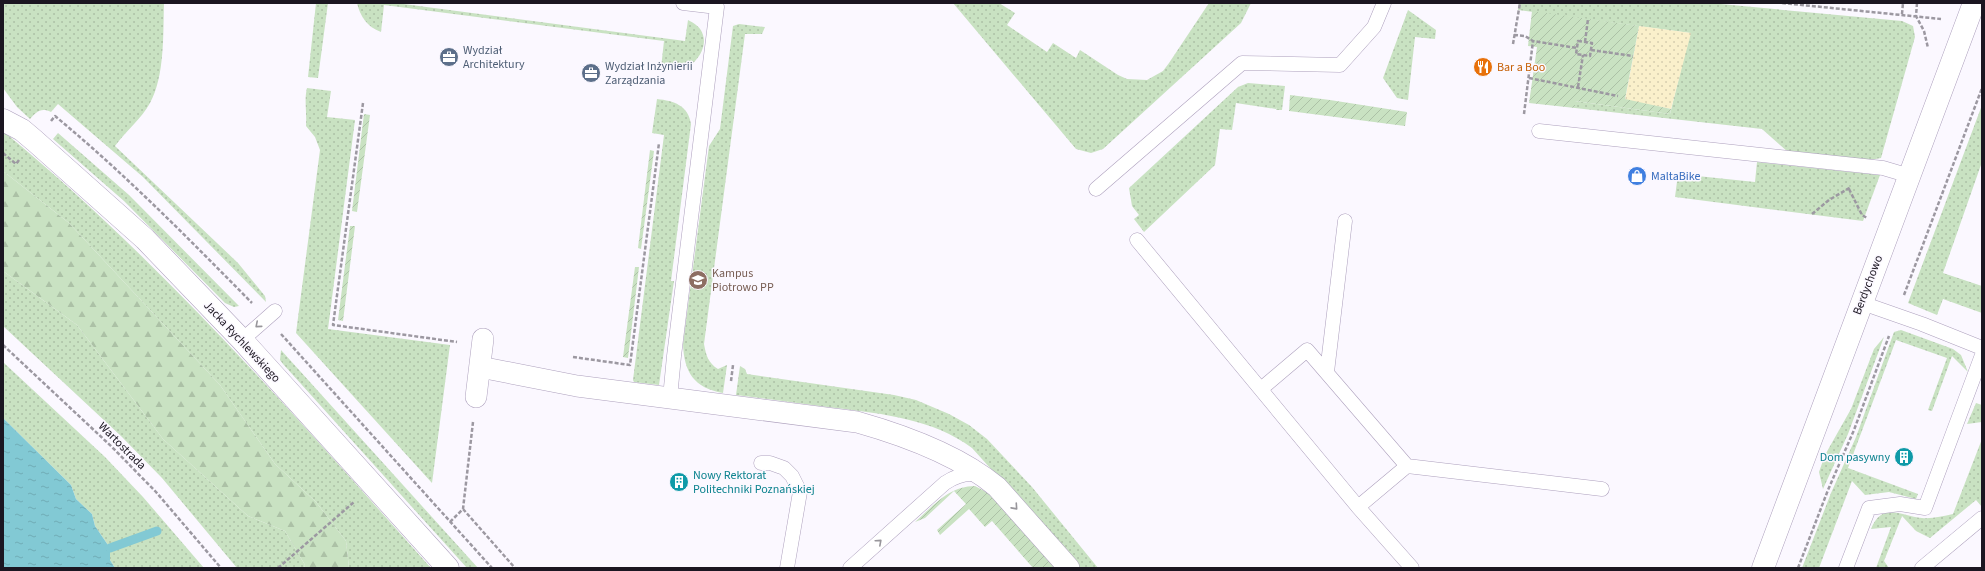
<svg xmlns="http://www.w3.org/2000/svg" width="1985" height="571" viewBox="0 0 1985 571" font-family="'Source Sans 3',sans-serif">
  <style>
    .grass { fill: url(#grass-dots) }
    .forest { fill: url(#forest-firs) }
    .sand { fill: url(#sand-dots) }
    .garden { fill: url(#garden-furrows) }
    .water { fill: url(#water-ripples) }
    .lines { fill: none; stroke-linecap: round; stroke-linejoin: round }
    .stream { stroke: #82c9d4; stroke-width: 9 }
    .service-casing { stroke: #ada0bd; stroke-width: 15 }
    .pedestrian-casing { stroke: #ada0bd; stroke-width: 22 }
    .minor-casing { stroke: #ada0bd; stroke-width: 23 }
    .path { stroke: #9c98a1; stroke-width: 2.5; stroke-dasharray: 4 2; stroke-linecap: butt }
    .service { stroke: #fff; stroke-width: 14 }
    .pedestrian { stroke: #fff; stroke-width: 21 }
    .minor { stroke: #fff; stroke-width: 22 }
    .oneway { stroke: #98969b }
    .labels { text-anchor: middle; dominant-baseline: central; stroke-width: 3; stroke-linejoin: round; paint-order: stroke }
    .service-label { font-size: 12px; fill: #4e5e75; stroke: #fbf8ff; text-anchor: start }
    .food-label { font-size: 12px; fill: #c56008; stroke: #fbf8ff; text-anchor: start }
    .shop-label { font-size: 12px; fill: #366cbe; stroke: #fbf8ff; text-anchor: start }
    .education-label { font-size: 12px; fill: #785e54; stroke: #fbf8ff; text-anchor: start }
    .street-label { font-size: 12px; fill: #1b1621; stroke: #fbf8ff }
    .culture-label { font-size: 12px; fill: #0d838f; stroke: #fbf8ff; text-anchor: end }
  </style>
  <defs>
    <pattern id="grass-dots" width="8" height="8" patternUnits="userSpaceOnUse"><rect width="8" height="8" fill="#c9e2c2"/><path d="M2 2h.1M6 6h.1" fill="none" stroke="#acc1a6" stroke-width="1.8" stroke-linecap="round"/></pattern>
    <pattern id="forest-firs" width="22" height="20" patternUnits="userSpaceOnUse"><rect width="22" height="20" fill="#c9e2c2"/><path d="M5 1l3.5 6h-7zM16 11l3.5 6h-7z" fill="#acc1a6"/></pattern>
    <pattern id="sand-dots" width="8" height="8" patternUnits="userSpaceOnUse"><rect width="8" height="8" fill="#faf0cb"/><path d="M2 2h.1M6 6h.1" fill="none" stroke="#d6cdae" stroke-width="1.8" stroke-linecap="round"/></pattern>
    <pattern id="garden-furrows" width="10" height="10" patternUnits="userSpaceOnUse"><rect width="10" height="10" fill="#c9e2c2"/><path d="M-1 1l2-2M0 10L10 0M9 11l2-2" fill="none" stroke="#acc1a6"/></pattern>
    <pattern id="water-ripples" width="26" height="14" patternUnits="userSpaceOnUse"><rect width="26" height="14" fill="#82c9d4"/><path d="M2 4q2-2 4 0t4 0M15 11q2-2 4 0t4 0" fill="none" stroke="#70acb6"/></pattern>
  </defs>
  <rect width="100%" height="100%" fill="#fbf8ff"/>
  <!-- grass -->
  <path class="grass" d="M3 3H164C163 33 165 76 150 103 142 118 126 131 115 146L238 263 265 296 266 302 143 177 58 104 51 112C41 107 36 112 30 119L17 107 3 88Z
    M316 3H328L318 78 308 77Z
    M357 3H396L685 41 688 20C694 23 701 27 703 35 708 50 692 70 677 70 672 70 666 69 661 68L664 41 384 5 381 32C367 27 360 16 357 3Z
    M953 3H999L1015 13 1007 25 1047 52 1053 43 1076 58 1080 50 1118 75 1127 79 1147 80 1163 71 1169 63 1209 3H1251L1241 23 1103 149 1091 153 1076 149Z
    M1519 3H1710L1902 21 1913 26 1915 37 1881 158 1870 160 1788 152 1762 129 1575 108V101L1670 114 1690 33 1518 10Z
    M1408 10 1436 30 1435 39 1415 37 1408 100 1397 98 1383 78Z
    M739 24 765 27 762 34H745L704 344C706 355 708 363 718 369L727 365 723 393C694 388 684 372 683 344L709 146 720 129 733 26Z
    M1248 83 1285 86 1282 110H1276L1277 107 1276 109 1236 103 1232 130 1220 129 1215 165 1144 232 1134 219 1139 215 1132 206 1129 188 1238 87Z
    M307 88 331 91 327 117 355 120 328 329 450 345 432 483 296 333 320 150 315 137 306 126C307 112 304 100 307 88Z
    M657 99C674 101 688 105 691 124L671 281H674L659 385 634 382 633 380 664 135 652 133Z
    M1982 105V162L1943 273 1982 286V313L1943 299 1937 315 1908 303Z
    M3 131C161 261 295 416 431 568H349L346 541 316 502 275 464 220 385 69 223 3 171Z
    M58 133 129 195 239 306 234 307 225 303 124 201 53 139Z
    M1757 162 1880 175 1863 221 1675 197 1678 174 1755 182Z
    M3 271 77 325 163 439 248 516 285 531 305 565 304 568H237L162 478 122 437 3 326Z
    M1901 330 1953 349 1961 355 1968 372 1952 356 1932 411 1928 410 1947 358 1896 340 1848 468 1918 494 1916 499 1889 492 1865 495 1852 481 1819 568H1802L1831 493 1856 437 1894 332Z
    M1884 337 1848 434 1823 489 1819 472 1825 455 1851 409 1874 349Z
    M281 350 478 568H467L283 364 280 360Z
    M3 362 105 457 143 497 204 568H115L110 560V548L95 526 92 514 76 499 71 485 3 418Z
    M740 366 745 369 747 374 894 395 916 400 949 414 969 425 987 439 1032 487 1098 568H1080L972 448C933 419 884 414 836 408 803 404 770 399 736 395Z
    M1976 403 1982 405V422L1967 424Z
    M1982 439V507L1976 500 1930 538 1916 531 1902 516 1884 561 1889 568H1876L1891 527 1871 529C1882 501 1901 516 1922 518 1932 519 1943 516 1953 514Z"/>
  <!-- forest -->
  <path class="forest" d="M3 171 69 223 220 385 275 464 316 502 346 541 349 568H304L305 565 285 531 248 516 163 439 77 325 3 271Z"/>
  <!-- sand -->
  <path class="sand" d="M1639 26 1691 33 1671 109 1625 100Z"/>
  <!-- garden -->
  <path class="garden" d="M1532 11 1639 26 1625 99 1671 109 1670 114 1575 101V108L1529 103 1537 47 1528 46Z
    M1290 95 1330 100 1407 112 1405 126 1289 111Z
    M364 114 370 115 357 212 352 211Z
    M650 150 654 151 641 249 638 248Z
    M350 226H355L343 321 338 320Z
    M635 267H639L628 358 623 357Z
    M975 486 990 494 1057 568H1033L992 521 985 527 969 509 940 535 937 530 966 504 954 491 925 518 915 522C933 506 949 486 975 486Z"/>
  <!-- water -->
  <path class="water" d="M3 418 71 485 76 499 92 514 95 526 110 548V560L115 568H3Z"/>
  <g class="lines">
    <!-- stream -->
    <path class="stream" d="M110 548 157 531"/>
    <defs>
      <path id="service" d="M1539 131 1883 168 1910 176
        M1096 189 1242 63 1340 65 1374 27 1384 3
        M1137 240 1358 507 1412 568
        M1862 303 1922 324 1982 348
        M242 340 275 311
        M1327 372 1345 221
        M1261 389 1307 350 1407 466 1358 507
        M670 398 674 356 717 7 683 3
        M761 463H770L784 468 792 476 800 492 787 568
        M1407 466 1602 489
        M850 568 945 483C956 476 968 471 981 476
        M1846 568 1869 508 1900 504 1925 508 1982 355
        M1922 568 1982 518"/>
      <path id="pedestrian" d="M480 367 577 386 857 422C903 435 960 456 997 487L1069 568
        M476 397 483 339"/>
      <path id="minor" d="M3 120 22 130 35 141 145 239 242 340 448 568
        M1763 568 1974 3"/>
    </defs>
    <!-- service casing -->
    <use href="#service" class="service-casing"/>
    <!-- pedestrian casing -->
    <use href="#pedestrian" class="pedestrian-casing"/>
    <!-- minor casing -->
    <use href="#minor" class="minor-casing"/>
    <!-- path -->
    <path class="path" d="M1782 3 1941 19
      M1917 3 1916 16 1924 31 1928 48
      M1902 14 1903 3
      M1514 35 1525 36 1533 41 1577 48
      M1578 41 1592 43 1590 56 1576 54Z
      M1585 42 1588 19
      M1513 44 1520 3
      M1591 50 1633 56
      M1529 78 1618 96
      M1578 87 1583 55
      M363 103 333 325 457 342
      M1524 114 1533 41
      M51 121 55 116C125 174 188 238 252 303
      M3 153 16 164 19 160
      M1849 189 1862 215 1867 218
      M1812 214 1829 200 1851 187
      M1904 295 1982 88
      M281 334 492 568
      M3 345 112 447 156 492 221 568
      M573 357 630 365 659 143
      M731 381 733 365
      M463 509 515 568
      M450 522 463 509 473 422
      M278 568 354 502
      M1798 568 1828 490 1854 430 1889 336"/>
    <!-- service -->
    <use href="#service" class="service"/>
    <!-- pedestrian -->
    <use href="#pedestrian" class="pedestrian"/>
    <!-- minor -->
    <use href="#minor" class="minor"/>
  </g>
  <!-- one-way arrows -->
  <defs><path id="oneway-chevron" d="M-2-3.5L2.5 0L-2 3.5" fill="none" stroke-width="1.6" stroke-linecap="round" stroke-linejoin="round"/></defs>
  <g class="oneway">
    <use href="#oneway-chevron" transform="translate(258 325) rotate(139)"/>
    <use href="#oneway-chevron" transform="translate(1015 507) rotate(48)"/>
    <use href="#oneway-chevron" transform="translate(879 542) rotate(-42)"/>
  </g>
  <!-- icons -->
  <defs>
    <symbol id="office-disc" viewBox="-11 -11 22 22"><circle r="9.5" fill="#5c6f8a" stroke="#fbf8ff"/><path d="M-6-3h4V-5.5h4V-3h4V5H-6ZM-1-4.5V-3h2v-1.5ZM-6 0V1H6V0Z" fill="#fff"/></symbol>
    <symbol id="restaurant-disc" viewBox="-11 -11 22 22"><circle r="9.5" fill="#e8710a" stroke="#fbf8ff"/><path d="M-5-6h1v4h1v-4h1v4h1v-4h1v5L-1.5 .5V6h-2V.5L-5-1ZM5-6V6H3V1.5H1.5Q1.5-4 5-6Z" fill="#fff"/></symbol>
    <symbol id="shop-disc" viewBox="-11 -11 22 22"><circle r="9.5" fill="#3f7fe0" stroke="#fbf8ff"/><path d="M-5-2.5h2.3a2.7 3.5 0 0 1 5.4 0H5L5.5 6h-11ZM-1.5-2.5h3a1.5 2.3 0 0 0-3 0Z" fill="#fff"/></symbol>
    <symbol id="university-disc" viewBox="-11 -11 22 22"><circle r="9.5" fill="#8d6e63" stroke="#fbf8ff"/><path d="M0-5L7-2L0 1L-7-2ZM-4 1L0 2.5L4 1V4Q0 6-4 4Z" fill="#fff"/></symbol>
    <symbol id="building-disc" viewBox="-11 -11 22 22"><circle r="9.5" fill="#0f9aa8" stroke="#fbf8ff"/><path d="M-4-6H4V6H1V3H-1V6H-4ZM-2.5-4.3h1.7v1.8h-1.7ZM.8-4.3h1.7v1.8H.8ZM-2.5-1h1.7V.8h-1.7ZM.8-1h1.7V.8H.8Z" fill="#fff"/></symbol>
  </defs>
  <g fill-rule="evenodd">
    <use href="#office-disc" x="438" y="46" width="22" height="22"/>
    <use href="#restaurant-disc" x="1472" y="56" width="22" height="22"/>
    <use href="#office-disc" x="580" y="62" width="22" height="22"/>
    <use href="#shop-disc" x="1626" y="165" width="22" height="22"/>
    <use href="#university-disc" x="687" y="269" width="22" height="22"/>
    <use href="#building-disc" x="1893" y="446" width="22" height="22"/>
    <use href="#building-disc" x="668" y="471" width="22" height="22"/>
  </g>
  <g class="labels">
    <!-- service labels -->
    <g class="service-label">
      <text x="463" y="50">Wydział<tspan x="463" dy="14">Architektury</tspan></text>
      <text x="605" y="66">Wydział Inżynierii<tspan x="605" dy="14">Zarządzania</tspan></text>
    </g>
    <!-- food labels -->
    <g class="food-label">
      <text x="1497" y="67">Bar a Boo</text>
    </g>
    <!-- shop labels -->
    <g class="shop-label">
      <text x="1651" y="176">MaltaBike</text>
    </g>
    <!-- education labels -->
    <g class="education-label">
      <text x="712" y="273">Kampus<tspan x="712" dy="14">Piotrowo PP</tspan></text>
    </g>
    <!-- street labels -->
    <g class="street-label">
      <text transform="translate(1868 285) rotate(-69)">Berdychowo</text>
      <text transform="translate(242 342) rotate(47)">Jacka Rychlewskiego</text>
      <text transform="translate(122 446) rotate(45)">Wartostrada</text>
    </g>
    <!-- culture labels -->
    <g class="culture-label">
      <text x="1890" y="457">Dom pasywny</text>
      <text x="693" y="475" text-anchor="start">Nowy Rektorat<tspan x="693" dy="14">Politechniki Poznańskiej</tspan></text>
    </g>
  </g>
  <!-- border -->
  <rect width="1985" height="571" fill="none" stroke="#1b1621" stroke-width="8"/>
</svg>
